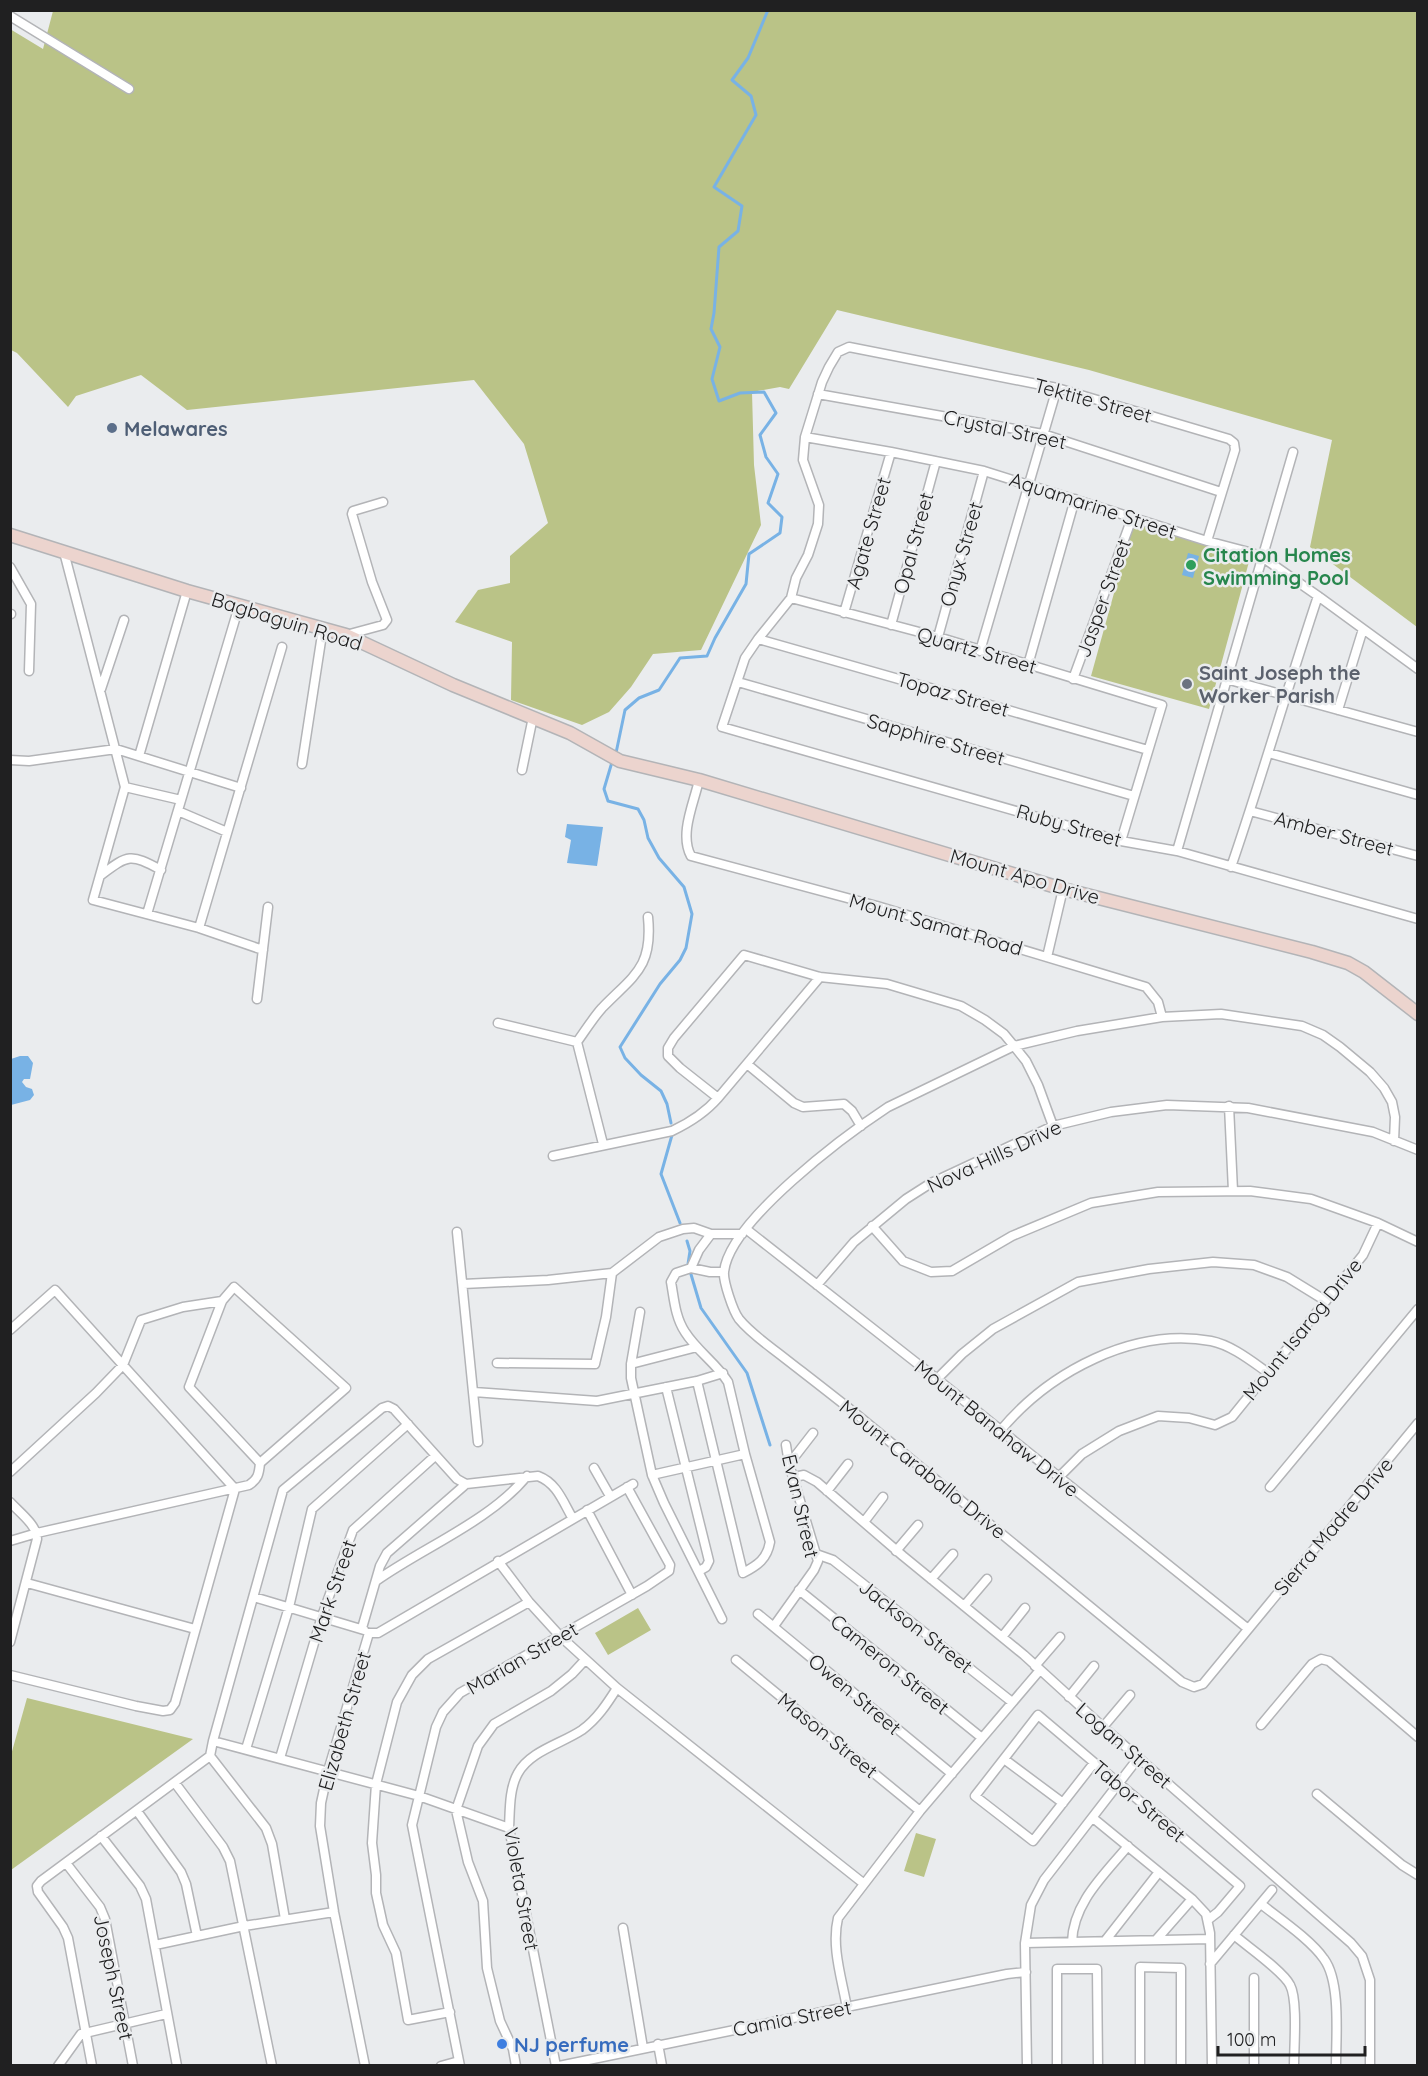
<svg xmlns="http://www.w3.org/2000/svg" width="1428" height="2076" viewBox="0 0 1428 2076" font-family="Quicksand,sans-serif">
  <style>
    .green { fill: #bac387 }
    .water { fill: #78b2e5 }
    .lines { fill: none; stroke-linecap: round; stroke-linejoin: round }
    .stream { stroke: #78b2e5; stroke-width: 3 }
    .street-casing { stroke: #b3b4b7; stroke-width: 11 }
    .secondary-casing { stroke: #b3b4b7; stroke-width: 15 }
    .street { stroke: #fff; stroke-width: 8 }
    .secondary { stroke: #ecd4ce; stroke-width: 12 }
    .service-dot { fill: #5c6f8a; stroke: #eaecee; stroke-width: 2 }
    .leisure-dot { fill: #2e9e5b; stroke: #eaecee; stroke-width: 2 }
    .worship-dot { fill: #6b7280; stroke: #eaecee; stroke-width: 2 }
    .shop-dot { fill: #3f7fe0; stroke: #eaecee; stroke-width: 2 }
    .labels { text-anchor: middle; dominant-baseline: central; stroke-width: 5; stroke-linejoin: round; paint-order: stroke }
    .street-label { font-size: 20px; fill: #202021; stroke: #eaecee }
    .service-label { font-size: 20px; font-weight: bold; fill: #4e5e75; stroke: #eaecee; text-anchor: start }
    .leisure-label { font-size: 20px; font-weight: bold; fill: #27864d; stroke: #eaecee; text-anchor: start }
    .worship-label { font-size: 20px; font-weight: bold; fill: #5b616d; stroke: #eaecee; text-anchor: start }
    .shop-label { font-size: 20px; font-weight: bold; fill: #366cbe; stroke: #eaecee; text-anchor: start }
  </style>
  <rect width="100%" height="100%" fill="#eaecee"/>
  <!-- green -->
  <path class="green" d="M53 11H1417V627L1310 547 1332 440 1089 370 837 310 789 389 780 387 752 392 754 465 761 525 701 650 653 654 631 687 609 712 582 725 511 700 512 642 455 622 478 590 510 583V556L548 523 524 444 474 380 187 410 141 375 76 396 68 407 17 353 11 350 10 29 43 49Z
    M1134 521 1250 558 1209 709 1091 676Z
    M638 1608 651 1630 608 1655 595 1633Z
    M27 1698 193 1739 11 1870V1755Z
    M916 1833 936 1839 924 1877 904 1871Z"/>
  <!-- water -->
  <path class="water" d="M1188 553 1199 556 1193 578 1182 575Z
    M567 824 603 827 597 866 567 863 571 840 565 837Z
    M20 1056H28L33 1063 30 1079H24L22 1082 26 1087 32 1089 34 1095 30 1100 11 1105V1059Z"/>
  <g class="lines">
    <!-- stream -->
    <path class="stream" d="M616 753 625 710 639 698 659 690 680 658 707 656 715 638 746 584 749 554 780 533 782 517 768 503 778 474 766 457 760 435 776 413 764 392 740 393 719 401 712 379 720 347 711 329 714 313 719 247 738 231 742 206 714 187 756 115 751 96 732 80 748 58 768 10
      M612 762 604 789 608 801 638 809 644 820 648 838 659 858 684 887 692 914 686 948 680 960 660 984 620 1047 625 1058 641 1075 661 1091 667 1104 671 1123
      M672 1135 661 1174 680 1223
      M687 1241 690 1251 688 1264
      M690 1271 701 1308 747 1373 770 1445"/>
    <defs>
      <path id="street" d="M10 16 129 89
        M818 394 1043 434 1221 492
        M805 437 891 452 984 471 1207 541 1249 552 1262 557 1318 596 1418 669
        M1207 541 1235 450 1234 443 1229 439 1057 388 849 347 838 352 829 367 822 382 805 437 803 460 819 505 818 524 808 555 796 578 791 598 758 639 745 658 722 727 1121 841 1177 851 1418 919
        M64 552 125 787 93 900 199 928 263 950
        M10 567 31 604 29 671
        M791 598 938 637 1162 705 1121 841
        M844 613 891 452
        M10 614H11
        M891 625 936 461
        M346 635 383 625 387 620 372 582 352 514 353 511 383 502
        M938 637 984 471
        M758 639 1148 750
        M980 651 1057 388
        M1028 665 1075 499
        M1073 679 1132 518
        M1226 679 1418 732
        M738 682 1134 796
        M101 689 124 620
        M1338 710 1363 629
        M1269 753 1418 795
        M139 756 187 591
        M10 760 29 761 116 749 241 788
        M302 764 323 628
        M522 770 533 717
        M699 780C694 803 679 834 691 856L877 906 1146 987 1158 1002 1162 1017
        M125 787 181 800
        M178 811 227 832
        M1250 811 1418 856
        M1177 851 1293 452
        M1231 867C1262 777 1288 686 1318 596
        M101 875C128 855 130 853 161 870
        M147 914 239 606
        M199 928 282 647
        M1047 957 1063 889
        M257 999 268 907
        M498 1023 577 1042
        M577 1042C585 1031 593 1018 602 1008 634 975 653 968 648 917
        M577 1042 603 1144
        M747 1064 794 1103 803 1107 844 1104 852 1111 861 1126
        M718 1098 680 1068 668 1056V1048L674 1038 744 955 820 977 887 984 961 1006 985 1020 1004 1034 1014 1046 1026 1061 1038 1085 1053 1126
        M1229 1106 1233 1191
        M1394 1141 1395 1117 1392 1102 1384 1088 1370 1072 1340 1047 1323 1035 1302 1026 1221 1014 1162 1017 1077 1031 1014 1046 888 1107C847 1134 729 1221 724 1272 723 1281 733 1311 739 1319 752 1335 771 1347 787 1360 814 1381 840 1401 866 1422 971 1509 1076 1595 1182 1682L1194 1687 1203 1684 1418 1423
        M553 1156 672 1131C691 1122 705 1113 718 1098L820 977
        M872 1226 903 1261 931 1272 952 1271 1012 1236 1091 1203 1158 1192 1250 1191 1311 1199 1378 1223 1418 1242
        M746 1229 937 1379 1247 1628
        M457 1232 478 1442
        M691 1268 699 1250 711 1234
        M463 1284 548 1280 612 1273 659 1237 683 1229 694 1228 711 1234H742
        M817 1285 854 1242 906 1199 931 1183 1053 1126 1111 1112 1167 1105 1248 1108 1373 1132 1418 1150
        M640 1312 631 1364V1378L652 1475 664 1503 722 1619
        M10 1330 55 1290 235 1489 175 1703 170 1710 163 1711 136 1706 10 1675
        M497 1363 595 1364 606 1317 612 1273
        M631 1364 697 1347
        M937 1379 962 1354 993 1329 1078 1282 1149 1269 1213 1262 1254 1265 1287 1277 1326 1301
        M697 1381 743 1573C758 1565 767 1559 770 1542L745 1454 728 1382C716 1363 697 1351 685 1332 675 1317 674 1298 671 1282L676 1273 691 1268 710 1272H724
        M666 1387 709 1561 706 1567 699 1571
        M474 1392 597 1401 697 1381 723 1373
        M1000 1431C1049 1372 1133 1327 1211 1341 1231 1345 1250 1360 1267 1372
        M789 1464 813 1433
        M594 1468 610 1496
        M10 1472 96 1393 123 1365 141 1320 183 1307 222 1301
        M652 1475 745 1454
        M794 1477 804 1475 817 1482 903 1556 1024 1655 1103 1727 1351 1943 1362 1956 1370 1980V2066
        M1058 1478 1082 1454 1119 1431 1158 1416 1189 1418 1215 1425 1232 1417 1363 1255 1378 1223
        M1270 1487 1418 1309
        M827 1491 848 1464
        M10 1502C20 1513 37 1525 37 1539L10 1642
        M587 1510 632 1595
        M864 1522 883 1497
        M10 1541 37 1533 249 1485C258 1479 259 1474 260 1463L346 1388 234 1287 222 1301 189 1387 260 1463
        M896 1551 918 1525
        M816 1554 833 1560 1012 1702
        M498 1561 529 1602 560 1636 617 1688 863 1883
        M931 1579 953 1554
        M376 1581C424 1547 490 1521 527 1476
        M27 1583 195 1629
        M799 1590 982 1738
        M254 1597 364 1630
        M964 1606 987 1579
        M758 1614 952 1774
        M774 1626 814 1570 818 1561 789 1464 786 1445
        M362 1628 380 1566 387 1553 466 1484 538 1476C557 1483 563 1502 573 1519
        M369 1633H378L633 1484
        M1002 1637 1025 1608
        M736 1660 920 1811
        M1035 1666 1060 1637
        M1069 1697 1094 1666
        M1261 1725 1312 1664 1321 1659 1329 1661 1418 1737
        M1103 1727 1130 1695
        M213 1741 419 1796 509 1828
        M246 1749 289 1607 312 1509 408 1424
        M210 1756 266 1828 272 1844 285 1919
        M280 1758 322 1616 353 1530 435 1456
        M1004 1759 1063 1803
        M1094 1763 1033 1841 975 1796 1038 1715 1240 1886 1218 1912 1209 1919
        M175 1783 223 1847 230 1861 272 2066
        M1317 1794 1402 1865 1418 1875
        M137 1811 181 1872 186 1884 197 1936
        M1093 1818 1192 1899 1206 1914 1210 1933 1212 2066
        M101 1836 140 1886 146 1899 177 2066
        M66 1863 100 1907 105 1919 133 2066
        M1261 1904C1280 1919 1311 1940 1324 1959 1341 1982 1336 2037 1336 2066
        M623 1928 643 2048
        M1234 1935C1248 1947 1283 1971 1290 1985 1298 2000 1294 2047 1294 2066
        M1156 1940 1192 1899
        M1105 1941 1159 1872
        M1072 1942C1073 1903 1104 1875 1128 1846
        M1025 1943 1210 1939
        M155 1945 244 1926 334 1912
        M1210 1964 1272 1890
        M1254 1978V2066
        M847 2008C842 1979 831 1947 838 1918L920 1811 1040 1670
        M450 2012 408 2020 396 1953 383 1925 376 1893V1875L372 1843 376 1784 397 1702 412 1675 428 1659 529 1602
        M658 2044 662 2066
        M58 2066 81 2034 166 2014
        M92 2066 68 1938 63 1927 38 1892 37 1886 41 1881 210 1756 213 1741 283 1490 382 1408 388 1406 394 1409 457 1479 466 1484
        M365 2066 334 1912 320 1826 321 1803 328 1771 369 1633
        M441 2066 459 2061
        M460 2066 412 1825 436 1727 443 1712 460 1693 647 1586 669 1571 670 1565 627 1487
        M516 2066 513 2049 500 2021 487 1968 483 1901 468 1862 456 1810 478 1746 494 1724 551 1691 572 1674 585 1660
        M556 2066 509 1828C510 1810 509 1789 518 1773 530 1751 561 1744 582 1730 597 1719 607 1704 617 1688
        M559 2066 1007 1974 1026 1972
        M1027 2066 1025 1943 1031 1905 1044 1880 1139 1757
        M1057 2066V1969H1097L1098 2066
        M1140 2066V1967L1181 1968V2066"/>
      <path id="secondary" d="M10 535 187 591 346 635 453 685 570 733 620 761 699 780 1063 889 1312 952 1348 963 1364 972 1418 1014"/>
    </defs>
    <!-- street casing -->
    <use href="#street" class="street-casing"/>
    <!-- secondary casing -->
    <use href="#secondary" class="secondary-casing"/>
    <!-- street -->
    <use href="#street" class="street"/>
    <!-- secondary -->
    <use href="#secondary" class="secondary"/>
  </g>
  <!-- markers -->
  <circle class="service-dot" cx="112" cy="428" r="6"/>
  <circle class="leisure-dot" cx="1191" cy="565" r="6"/>
  <circle class="worship-dot" cx="1187" cy="684" r="6"/>
  <circle class="shop-dot" cx="502" cy="2044" r="6"/>
  <g class="labels">
    <!-- street labels -->
    <g class="street-label">
      <text transform="translate(1093 400) rotate(15)">Tektite Street</text>
      <text transform="translate(1005 429) rotate(12)">Crystal Street</text>
      <text transform="translate(1093 505) rotate(18)">Aquamarine Street</text>
      <text transform="translate(868 533) rotate(-74)">Agate Street</text>
      <text transform="translate(913 543) rotate(-75)">Opal Street</text>
      <text transform="translate(961 554) rotate(-74)">Onyx Street</text>
      <text transform="translate(1103 598) rotate(-70)">Jasper Street</text>
      <text transform="translate(287 621) rotate(17)">Bagbaguin Road</text>
      <text transform="translate(977 650) rotate(16)">Quartz Street</text>
      <text transform="translate(953 694) rotate(16)">Topaz Street</text>
      <text transform="translate(936 739) rotate(16)">Sapphire Street</text>
      <text transform="translate(1069 825) rotate(16)">Ruby Street</text>
      <text transform="translate(1334 833) rotate(15)">Amber Street</text>
      <text transform="translate(1025 876) rotate(16)">Mount Apo Drive</text>
      <text transform="translate(936 924) rotate(16)">Mount Samat Road</text>
      <text transform="translate(994 1156) rotate(-25)">Nova Hills Drive</text>
      <text transform="translate(1302 1329) rotate(-51)">Mount Isarog Drive</text>
      <text transform="translate(997 1428) rotate(39)">Mount Banahaw Drive</text>
      <text transform="translate(923 1469) rotate(39)">Mount Caraballo Drive</text>
      <text transform="translate(801 1506) rotate(77)">Evan Street</text>
      <text transform="translate(1333 1526) rotate(-50)">Sierra Madre Drive</text>
      <text transform="translate(332 1591) rotate(-71)">Mark Street</text>
      <text transform="translate(916 1626) rotate(38)">Jackson Street</text>
      <text transform="translate(522 1658) rotate(-30)">Marian Street</text>
      <text transform="translate(890 1664) rotate(39)">Cameron Street</text>
      <text transform="translate(855 1694) rotate(40)">Owen Street</text>
      <text transform="translate(344 1721) rotate(-74)">Elizabeth Street</text>
      <text transform="translate(828 1735) rotate(39)">Mason Street</text>
      <text transform="translate(1124 1745) rotate(41)">Logan Street</text>
      <text transform="translate(1139 1801) rotate(40)">Tabor Street</text>
      <text transform="translate(522 1889) rotate(80)">Violeta Street</text>
      <text transform="translate(114 1977) rotate(78)">Joseph Street</text>
      <text transform="translate(792 2018) rotate(-11)">Camia Street</text>
    </g>
    <!-- service labels -->
    <g class="service-label">
      <text x="124" y="428">Melawares</text>
    </g>
    <!-- leisure labels -->
    <g class="leisure-label">
      <text x="1203" y="554">Citation Homes<tspan x="1203" dy="23">Swimming Pool</tspan></text>
    </g>
    <!-- worship labels -->
    <g class="worship-label">
      <text x="1199" y="672">Saint Joseph the<tspan x="1199" dy="23">Worker Parish</tspan></text>
    </g>
    <!-- shop labels -->
    <g class="shop-label">
      <text x="514" y="2044">NJ perfume</text>
    </g>
  </g>
  <!-- border -->
  <rect width="1428" height="2076" fill="none" stroke="#202021" stroke-width="24"/>
  <!-- scale -->
  <path d="M1218 2046v9h147v-9" fill="none" stroke="#202021" stroke-width="3"/>
  <text x="1227" y="2046" font-size="18" fill="#202021" stroke="#eaecee" stroke-width="4.5" paint-order="stroke">100 m</text>
</svg>
